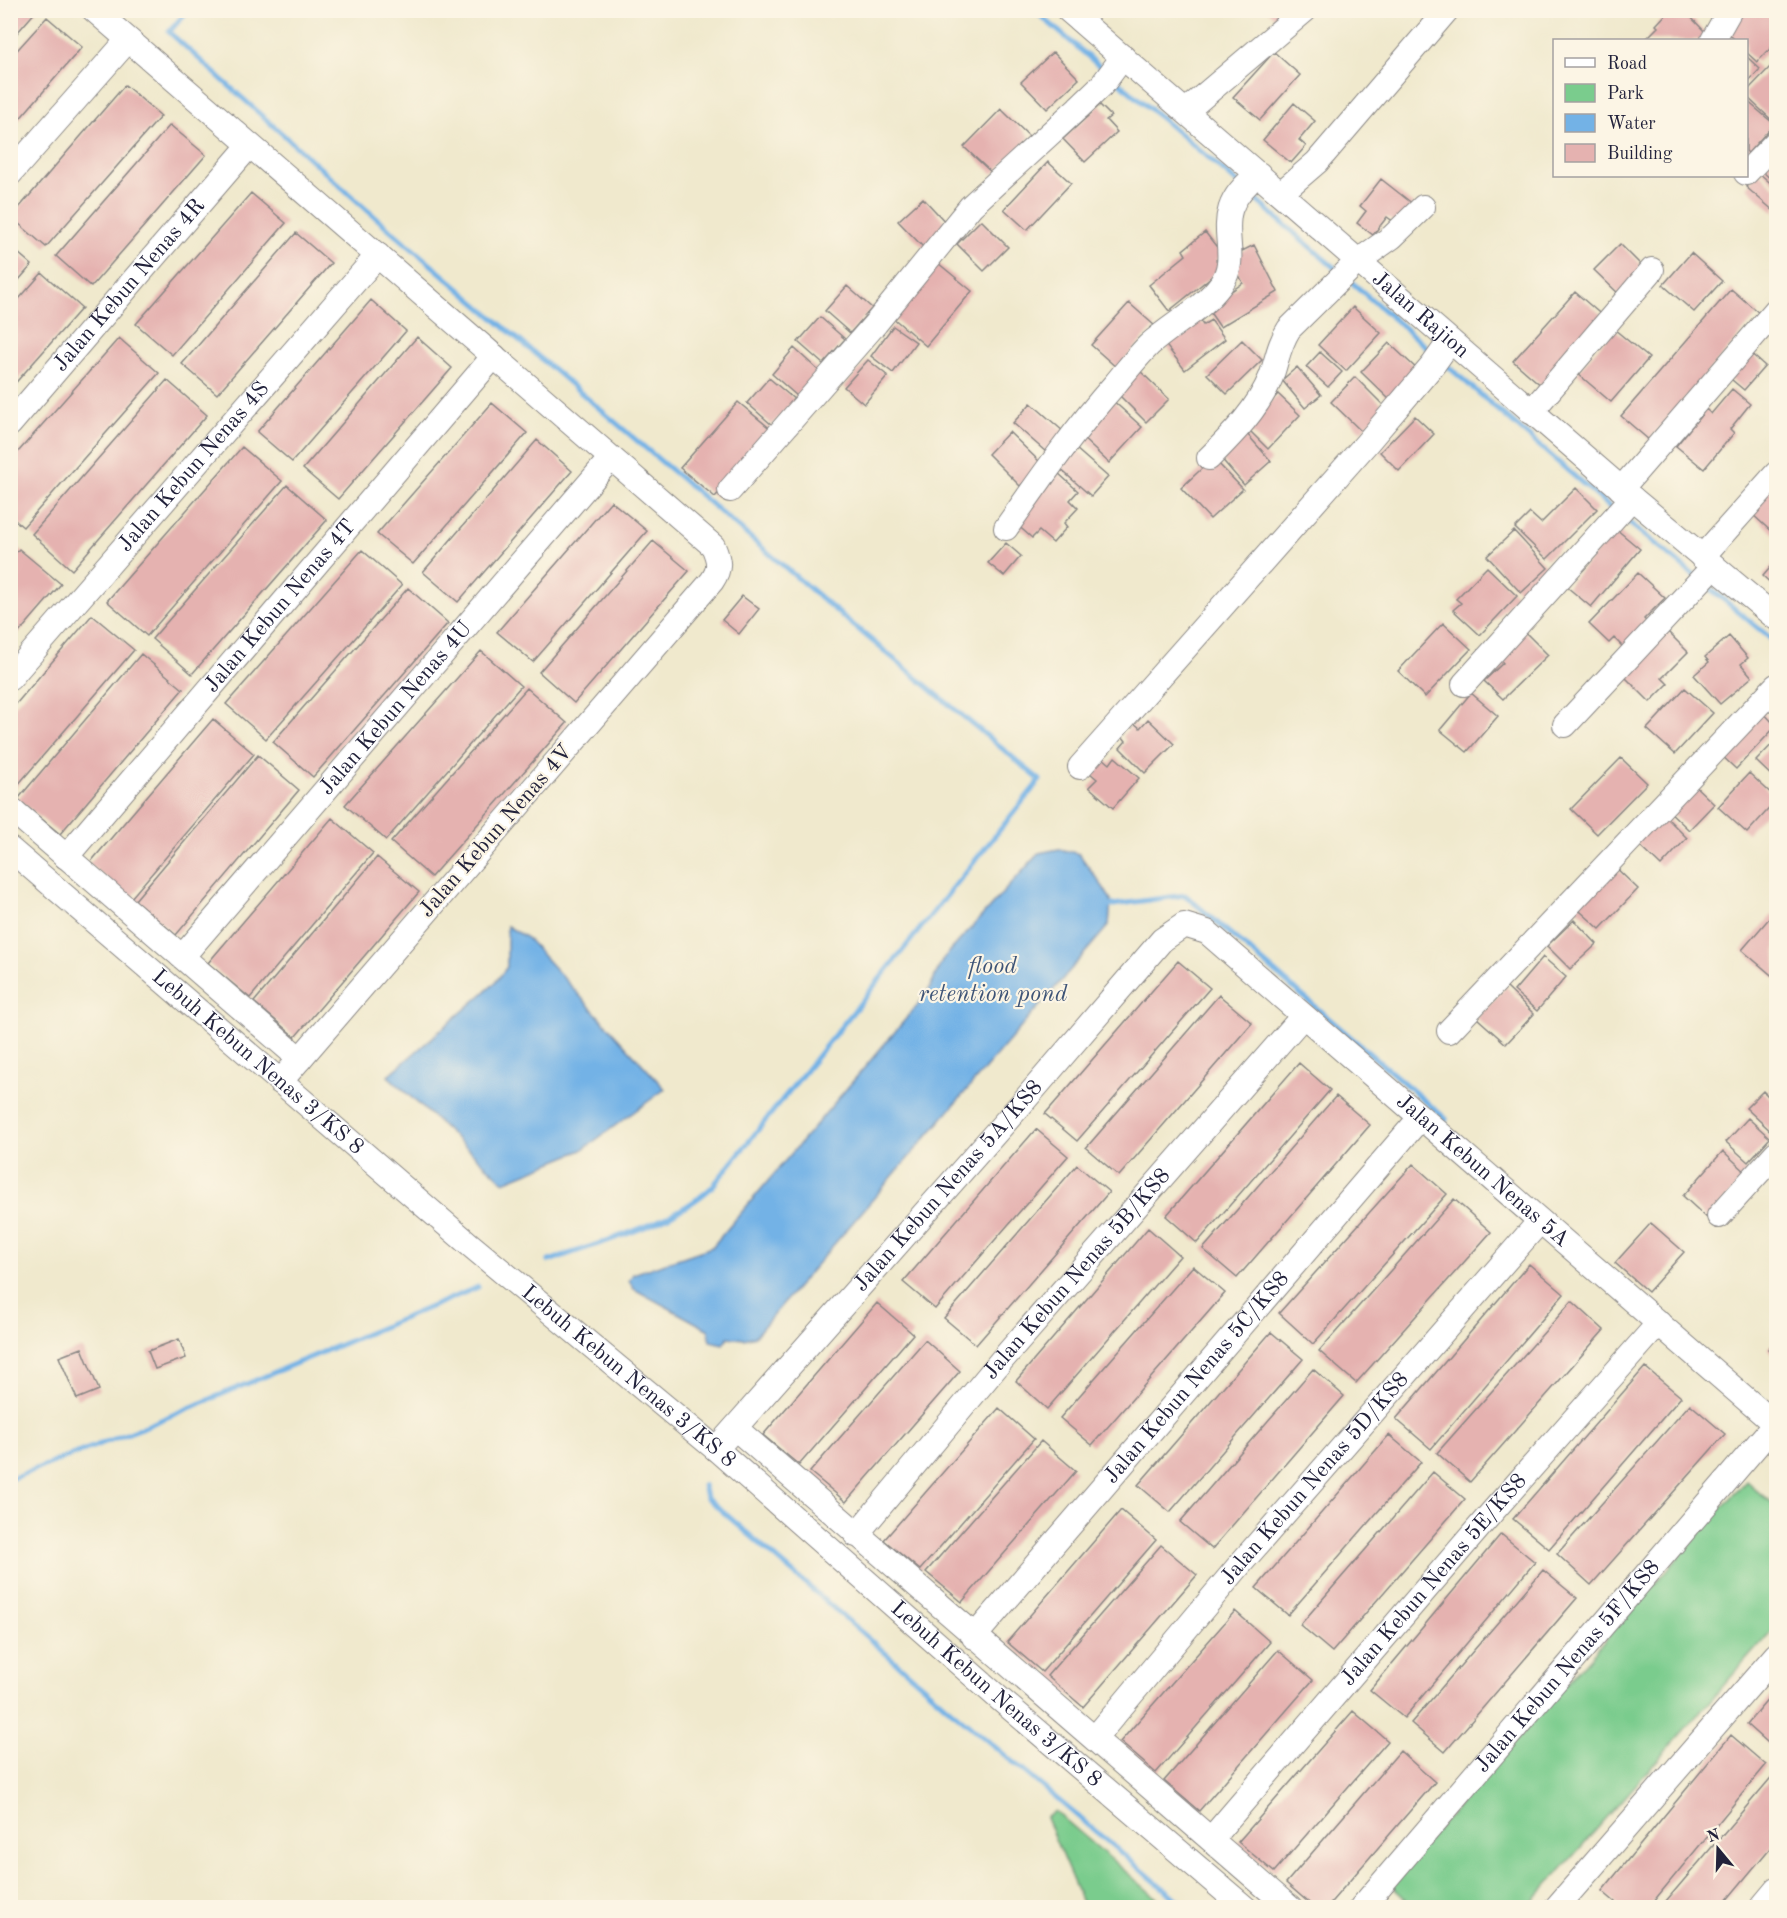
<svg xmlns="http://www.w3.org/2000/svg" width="1787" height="1918" viewBox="0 0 1787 1918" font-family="'Old Standard TT',serif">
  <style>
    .green { fill: #7acc8d; stroke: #4e7764; stroke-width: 1.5 }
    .water { fill: #73b2e6; stroke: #4a6a90; stroke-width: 1.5 }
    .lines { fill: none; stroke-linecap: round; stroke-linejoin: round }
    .stream { stroke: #73b2e6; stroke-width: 5 }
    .building { fill: #e5b2b0 }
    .minor-casing { stroke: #898684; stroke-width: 26 }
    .minor { stroke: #fff; stroke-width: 24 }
    .labels { text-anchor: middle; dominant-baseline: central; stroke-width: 4.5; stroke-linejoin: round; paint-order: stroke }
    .street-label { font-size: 22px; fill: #22223b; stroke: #fcf5e5 }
    .water-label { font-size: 24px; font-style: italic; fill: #3e5477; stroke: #fcf5e5 }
  </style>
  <rect width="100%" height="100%" fill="#fcf5e5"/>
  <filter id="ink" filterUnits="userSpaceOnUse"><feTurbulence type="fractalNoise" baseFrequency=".0167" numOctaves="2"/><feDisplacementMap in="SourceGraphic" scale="12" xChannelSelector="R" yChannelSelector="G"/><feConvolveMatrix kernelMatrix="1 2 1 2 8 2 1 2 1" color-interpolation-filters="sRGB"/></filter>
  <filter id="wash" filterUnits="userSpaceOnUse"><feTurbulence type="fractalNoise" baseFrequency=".008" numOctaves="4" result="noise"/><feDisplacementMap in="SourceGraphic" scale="24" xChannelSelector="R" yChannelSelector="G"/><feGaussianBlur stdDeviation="1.35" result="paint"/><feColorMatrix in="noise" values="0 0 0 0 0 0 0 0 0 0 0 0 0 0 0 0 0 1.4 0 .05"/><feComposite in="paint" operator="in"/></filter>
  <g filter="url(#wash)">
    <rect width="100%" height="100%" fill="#f0e9cd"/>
    <!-- green -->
    <path class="green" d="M1746 1481 1776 1507V1626L1528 1907H1415L1389 1884Z
      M1055 1811 1167 1907H1084L1046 1818Z"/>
    <!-- water -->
    <path class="water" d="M1059 849 1079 854 1103 887 1111 900 1109 925 755 1336 744 1339 728 1337 723 1344 710 1341 709 1330 634 1289 629 1281 633 1274 712 1247 927 994 943 959 1039 853Z
      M507 926 527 938 665 1089 582 1150 504 1182 388 1076 494 984 507 967Z"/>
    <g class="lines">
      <!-- stream -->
      <path class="stream" d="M188 10 169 32 367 210 835 610 1040 780 712 1187C671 1225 602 1241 549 1261
        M1034 10 1104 70
        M1114 78 1239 184
        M1248 193 1338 271
        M1348 279 1434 354
        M1443 362 1612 509
        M1622 517 1696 577
        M1706 585 1776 643
        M1106 906 1185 895 1446 1119
        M10 1479 139 1429 478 1287
        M703 1485 706 1497 945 1705 1187 1908"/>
    </g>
    <g id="blocks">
      <!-- building -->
      <path class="building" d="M10 10H37L10 41Z
        M912 10H930L922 19Z
        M1267 10H1287L1278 20Z
        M1670 10H1684L1709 36 1705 40H1649L1647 38 1658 27 1656 25Z
        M1738 10H1774L1776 13V43L1757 62 1746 52V40H1735L1726 31Z
        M47 17 82 47 10 130V58Z
        M1053 52 1079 79 1047 109 1021 82Z
        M1274 52 1300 75 1260 120 1233 97Z
        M1746 56 1760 69 1746 84Z
        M1770 67 1776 74V124L1746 96V92Z
        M125 85 161 116 46 247 11 217Z
        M1746 100 1774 124 1748 153 1746 151Z
        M1294 103 1315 121 1299 140 1306 146 1291 163 1263 140Z
        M1100 105 1111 116 1106 120 1117 132 1085 162 1063 139Z
        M1001 109 1030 137 993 174 964 147Z
        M170 125 206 155 91 287 56 256Z
        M1776 155V184L1762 171Z
        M1048 162 1071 183 1027 230 1004 209Z
        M1758 172 1776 188 1775 212 1746 187Z
        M1381 179 1413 204 1397 224 1387 217 1373 235 1357 223 1366 211 1360 206Z
        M251 193 286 223 172 355 136 324Z
        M923 198 949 226 925 249 898 221Z
        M981 220 1008 247 984 271 957 244Z
        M1205 232 1223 255 1216 260 1222 268 1169 311 1149 285 1186 255 1183 250Z
        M296 233 331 263 217 394 182 364Z
        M1620 244 1647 271 1622 297 1594 270Z
        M1254 245 1278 292 1220 327 1207 308 1243 283 1230 257Z
        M10 246 32 265 10 290Z
        M1691 253 1722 281 1694 312 1663 285Z
        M938 263 972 291 926 346 892 317Z
        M42 273 82 308 10 389V309Z
        M847 286 872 308 850 333 825 311Z
        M1731 289 1759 313 1649 440 1621 416Z
        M1575 292 1605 318 1543 387 1513 361Z
        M371 300 406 331 292 462 257 432Z
        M1129 303 1155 326 1117 368 1091 345Z
        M1353 307 1381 333 1346 371 1318 345Z
        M820 317 845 339 823 364 798 342Z
        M1197 317 1203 325 1211 320 1225 339 1185 370 1164 343Z
        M893 326 916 342 893 373 871 356Z
        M1614 329 1649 358 1611 402 1577 373Z
        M417 337 452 368 338 499 303 469Z
        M119 338 159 373 23 527 10 516V461Z
        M1242 340 1262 360 1227 394 1207 374Z
        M1389 343 1419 371 1391 401 1361 372Z
        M794 348 819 371 797 396 772 374Z
        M1747 350 1765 366 1744 390 1726 375Z
        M1320 352 1342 372 1328 387 1306 367Z
        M868 360 888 376 864 404 844 387Z
        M1297 367 1321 395 1305 408 1282 380Z
        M1137 368 1169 399 1146 422 1114 390Z
        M1355 377 1385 407 1361 431 1331 402Z
        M769 378 795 400 772 425 747 403Z
        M167 380 207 415 72 570 32 534Z
        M1732 389 1750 404 1730 429 1734 433 1704 469 1676 446 1706 409 1711 414Z
        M1278 394 1300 415 1268 449 1246 427Z
        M1110 398 1142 427 1109 463 1078 434Z
        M738 402 773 431 715 497 680 468Z
        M492 403 527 433 413 564 377 534Z
        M1031 403 1064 432 1046 452 1013 423Z
        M1415 416 1434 434 1399 471 1380 452Z
        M1009 432 1042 464 1020 486 988 454Z
        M1247 434 1271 461 1244 485 1220 457Z
        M537 440 572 471 458 602 423 572Z
        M242 447 282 481 147 636 107 601Z
        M1075 448 1108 477 1091 496 1058 467Z
        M1213 458 1243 489 1210 519 1181 488Z
        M1058 473 1078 491 1070 500 1078 508 1064 523 1067 527 1053 543 1039 531 1032 538 1014 522Z
        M1776 482V536L1750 512Z
        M287 485 327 520 192 674 152 639Z
        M1576 488 1597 509 1547 559 1515 528 1530 513 1541 523Z
        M611 501 647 531 533 662 497 632Z
        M1616 529 1640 549 1591 607 1567 587Z
        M1514 531 1548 568 1521 593 1487 556Z
        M653 541 689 571 574 703 539 672Z
        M1006 543 1021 556 1004 576 988 563Z
        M19 549 61 584 10 643V559Z
        M362 550 402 585 266 739 226 704Z
        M1776 561V588L1763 576Z
        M1487 567 1517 596 1480 635 1453 610 1461 603 1456 599Z
        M1638 573 1665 598 1644 619 1649 624 1625 649 1614 638 1609 643 1589 624Z
        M408 588 448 623 313 777 273 742Z
        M742 596 759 609 739 634 722 620Z
        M92 615 134 650 10 794V711Z
        M1443 623 1471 649 1425 697 1398 671Z
        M1522 629 1548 655 1503 699 1484 681 1503 663 1496 655Z
        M1667 631 1688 652 1662 678 1668 684 1650 702 1623 675Z
        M1729 636 1748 658 1741 664 1752 677 1720 704 1694 675 1709 662 1705 657Z
        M481 651 521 686 386 840 345 805Z
        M141 654 183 689 60 834 18 799Z
        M527 688 567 723 431 877 391 842Z
        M1685 688 1713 713 1675 754 1647 729Z
        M1471 693 1498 716 1467 752 1440 730Z
        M1760 709 1776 726 1736 769 1719 753Z
        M213 719 254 754 131 898 89 864Z
        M1148 719 1174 744 1145 773 1120 748 1126 741 1122 736 1134 723 1140 728Z
        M1776 740V780L1756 761Z
        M258 755 299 790 176 935 135 900Z
        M1115 757 1139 778 1113 808 1089 787 1097 779 1090 773 1103 758 1110 764Z
        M1621 758 1647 783 1597 834 1571 809Z
        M1749 773 1776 798V801L1747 833 1718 807Z
        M1691 782 1714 804 1689 830 1666 808Z
        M1661 812 1687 838 1661 866 1634 840Z
        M332 818 373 853 250 998 208 963Z
        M377 857 419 892 295 1037 254 1002Z
        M1611 863 1638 889 1600 929 1572 904Z
        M1772 915 1776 919V979L1742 950Z
        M1574 920 1597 944 1570 969 1547 946Z
        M1543 957 1566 977 1537 1011 1514 991Z
        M1178 961 1210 988 1077 1141 1045 1114Z
        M1506 987 1534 1014 1506 1044 1477 1018Z
        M1219 995 1252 1023 1119 1176 1086 1148Z
        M1299 1063 1330 1090 1197 1243 1166 1216Z
        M1776 1083V1098L1769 1091Z
        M1763 1091 1776 1104 1775 1135 1746 1108Z
        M1336 1096 1370 1125 1237 1278 1203 1249Z
        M1748 1118 1770 1138 1748 1162 1726 1142Z
        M1036 1129 1068 1156 935 1309 903 1282Z
        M1723 1151 1748 1174 1708 1219 1683 1196Z
        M1413 1164 1447 1194 1313 1344 1279 1313Z
        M1077 1165 1109 1192 976 1345 944 1318Z
        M1454 1199 1491 1232 1356 1383 1319 1351Z
        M1651 1223 1684 1252 1648 1292 1615 1263Z
        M1148 1228 1180 1256 1047 1409 1016 1381Z
        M1529 1264 1564 1294 1431 1449 1396 1419Z
        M1193 1266 1225 1293 1092 1445 1060 1418Z
        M1572 1301 1604 1330 1470 1482 1437 1453Z
        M877 1303 913 1334 799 1465 763 1435Z
        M1271 1332 1303 1359 1170 1512 1138 1485Z
        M179 1339 186 1358 155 1369 148 1351Z
        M925 1340 960 1371 846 1502 810 1472Z
        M1776 1340V1357L1768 1349Z
        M82 1348 99 1390 77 1399 59 1357Z
        M1645 1367 1681 1397 1549 1549 1513 1519Z
        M1313 1369 1344 1396 1212 1549 1180 1522Z
        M1690 1404 1725 1434 1591 1585 1557 1554Z
        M999 1408 1034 1439 920 1570 884 1540Z
        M1389 1435 1421 1462 1288 1615 1256 1588Z
        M1041 1441 1076 1471 962 1602 926 1572Z
        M1433 1472 1465 1499 1332 1652 1300 1625Z
        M1121 1510 1156 1540 1042 1672 1007 1642Z
        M1501 1534 1535 1562 1404 1718 1370 1690Z
        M1161 1545 1197 1575 1083 1707 1047 1676Z
        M1543 1570 1577 1598 1445 1752 1411 1723Z
        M1235 1611 1270 1642 1156 1773 1120 1742Z
        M1278 1650 1313 1680 1199 1811 1164 1781Z
        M1776 1690V1750L1747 1724Z
        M1353 1711 1388 1741 1274 1872 1238 1842Z
        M1731 1735 1766 1765 1648 1908H1622L1602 1891Z
        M1400 1751 1435 1782 1326 1908H1315L1286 1883Z
        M1775 1773 1776 1841 1720 1908H1660Z"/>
    </g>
  </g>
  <g filter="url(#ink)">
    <use href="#blocks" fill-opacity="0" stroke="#898684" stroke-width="1.5"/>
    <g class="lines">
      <defs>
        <g id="minor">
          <path d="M94 10 713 546C719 560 721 568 712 581L280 1082"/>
          <path id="s1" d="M1068 10 1632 498 1776 618"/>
          <path d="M1713 40 1730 10"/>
          <path d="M1186 111 1305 10"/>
          <path d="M1746 173 1776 142"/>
          <path d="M10 174 128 40"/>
          <path d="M1281 193 1317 162 1447 10"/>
          <path d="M1531 412 1652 270"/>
          <path id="s2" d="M10 424 249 146"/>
          <path d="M1209 458C1233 434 1258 409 1271 377 1277 360 1279 344 1289 329L1358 261 1392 237 1423 207"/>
          <path d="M1621 489 1776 310"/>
          <path d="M730 490 876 323 971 206 1078 108 1102 85 1123 57"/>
          <path d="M1006 528C1041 478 1075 429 1116 383 1126 371 1137 357 1149 345 1172 324 1202 310 1221 284 1246 249 1202 215 1259 174"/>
          <path d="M1702 557 1776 474"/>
          <path id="s3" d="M10 678 378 255"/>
          <path d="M1464 684 1632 498"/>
          <path d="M1565 725 1714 566"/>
          <path d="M1080 767 1366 444 1433 365 1450 341"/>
          <path d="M10 808 300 1059"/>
          <path id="s4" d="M10 849 469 1244 716 1449 1001 1700 1245 1908"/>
          <path id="s5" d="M66 857 494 356"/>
          <path id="s6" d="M182 957 611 458"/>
          <path d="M1449 1031 1776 686"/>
          <path d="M1719 1216 1776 1153"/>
          <path d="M735 1428 1290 1908"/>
          <path id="s7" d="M716 1449 1022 1103 1162 940 1184 925 1207 932 1776 1425"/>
          <path id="s8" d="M856 1535 1001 1361 1303 1016"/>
          <path id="s9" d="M974 1637 1420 1118"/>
          <path id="s10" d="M1095 1738 1242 1562 1540 1221"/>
          <path id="s11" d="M1211 1839 1493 1511 1659 1323"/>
          <path id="s12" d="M1361 1908 1775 1424"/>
          <path d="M1556 1908 1776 1655"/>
          <path d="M1761 1908 1776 1890"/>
        </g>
      </defs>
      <!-- minor casing -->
      <use href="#minor" class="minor-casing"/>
      <!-- minor -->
      <use href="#minor" class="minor"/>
    </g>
  </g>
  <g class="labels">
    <!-- street labels -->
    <g class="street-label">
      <text stroke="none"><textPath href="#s2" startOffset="183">Jalan Kebun Nenas 4R</textPath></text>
      <text stroke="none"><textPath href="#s1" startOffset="466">Jalan Rajion</textPath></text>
      <text stroke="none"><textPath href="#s3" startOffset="280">Jalan Kebun Nenas 4S</textPath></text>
      <text stroke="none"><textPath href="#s5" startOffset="330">Jalan Kebun Nenas 4T</textPath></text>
      <text stroke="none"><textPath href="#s6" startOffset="328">Jalan Kebun Nenas 4U</textPath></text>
      <text transform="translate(496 831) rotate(-49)">Jalan Kebun Nenas 4V</text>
      <text stroke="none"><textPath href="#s4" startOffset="327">Lebuh Kebun Nenas 3/KS 8</textPath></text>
      <text stroke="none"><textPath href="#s7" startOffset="1092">Jalan Kebun Nenas 5A</textPath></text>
      <text stroke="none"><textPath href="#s7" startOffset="351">Jalan Kebun Nenas 5A/KS8</textPath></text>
      <text stroke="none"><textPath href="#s8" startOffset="342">Jalan Kebun Nenas 5B/KS8</textPath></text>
      <text stroke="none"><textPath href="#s4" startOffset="813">Lebuh Kebun Nenas 3/KS 8</textPath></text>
      <text stroke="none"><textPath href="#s9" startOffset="342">Jalan Kebun Nenas 5C/KS8</textPath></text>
      <text stroke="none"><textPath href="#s10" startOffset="340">Jalan Kebun Nenas 5D/KS8</textPath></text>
      <text stroke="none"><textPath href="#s11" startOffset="342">Jalan Kebun Nenas 5E/KS8</textPath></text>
      <text stroke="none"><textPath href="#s12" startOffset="318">Jalan Kebun Nenas 5F/KS8</textPath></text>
      <text stroke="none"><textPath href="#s4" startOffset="1299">Lebuh Kebun Nenas 3/KS 8</textPath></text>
    </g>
    <!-- water labels -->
    <g class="water-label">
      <text x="993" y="967">flood<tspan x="993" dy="28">retention pond</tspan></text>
    </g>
  </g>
  <!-- margin -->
  <rect width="1787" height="1918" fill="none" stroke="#fcf5e5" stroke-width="36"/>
  <!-- legend -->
  <rect x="1553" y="39" width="195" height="138" fill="#fcf5e5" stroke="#a5a1a1" stroke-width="1.5"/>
  <rect x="1565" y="58" width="30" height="9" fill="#ffffff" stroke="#a5a1a1" stroke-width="1.5"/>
  <text x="1607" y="69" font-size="18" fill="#22223b">Road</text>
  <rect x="1565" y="84" width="30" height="18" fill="#7acc8d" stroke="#a5a1a1" stroke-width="1.5"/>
  <text x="1607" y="99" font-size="18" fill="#22223b">Park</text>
  <rect x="1565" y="114" width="30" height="18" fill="#73b2e6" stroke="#a5a1a1" stroke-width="1.5"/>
  <text x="1607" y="129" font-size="18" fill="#22223b">Water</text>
  <rect x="1565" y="144" width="30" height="18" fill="#e5b2b0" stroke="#a5a1a1" stroke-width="1.5"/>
  <text x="1607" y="159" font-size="18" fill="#22223b">Building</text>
  <!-- north arrow -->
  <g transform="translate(1718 1849) rotate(341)" stroke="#fcf5e5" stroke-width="4.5" paint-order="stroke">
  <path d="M0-4.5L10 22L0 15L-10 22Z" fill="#22223b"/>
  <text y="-9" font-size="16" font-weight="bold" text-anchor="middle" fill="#22223b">N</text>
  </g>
</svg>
